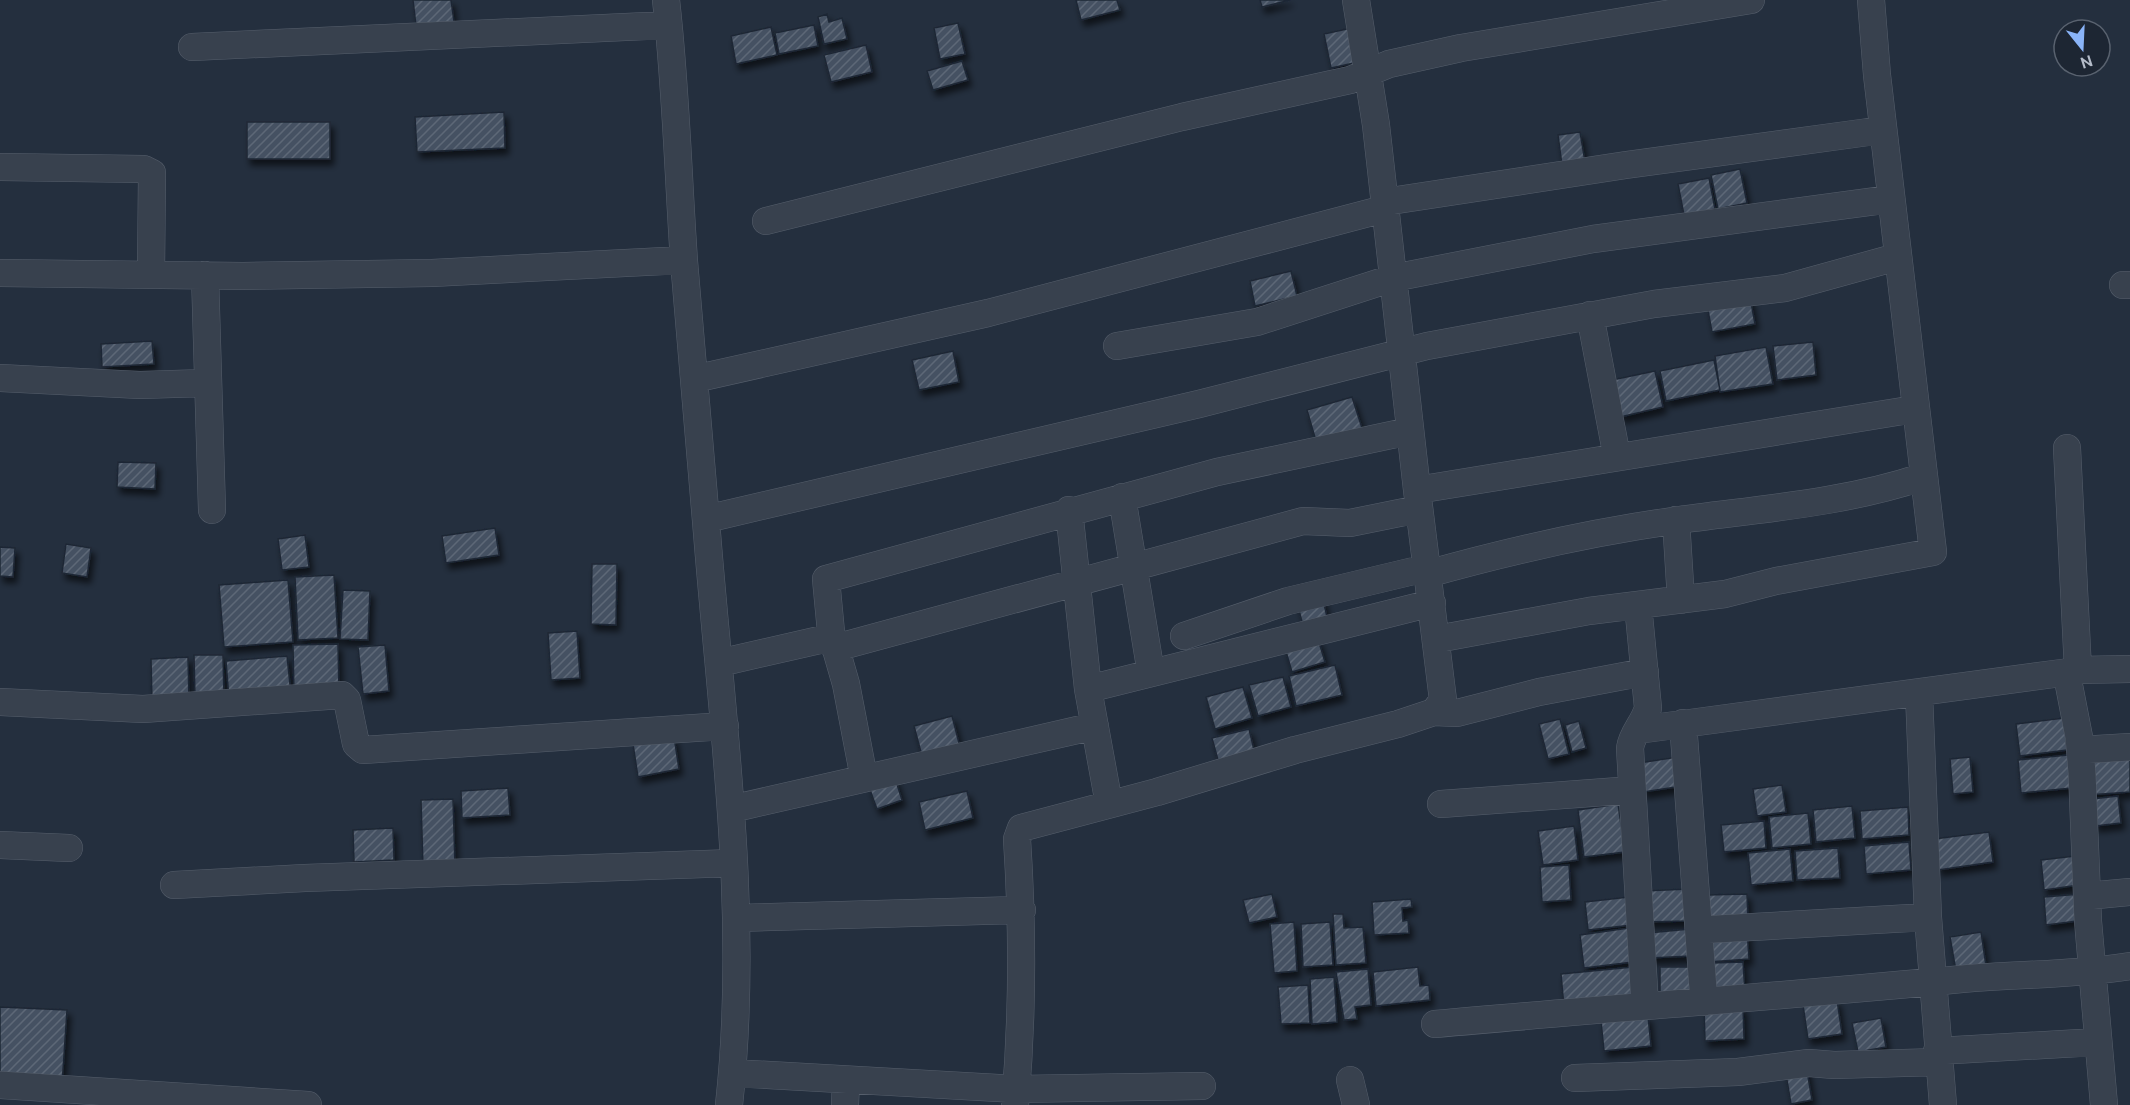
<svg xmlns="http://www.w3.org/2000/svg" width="2130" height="1105" viewBox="0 0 2130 1105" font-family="Ubuntu,sans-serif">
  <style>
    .building { fill: url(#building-hatch); stroke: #1f2835; stroke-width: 1.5; filter: url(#shadow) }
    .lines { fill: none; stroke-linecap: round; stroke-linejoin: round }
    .street-casing { stroke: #565f6c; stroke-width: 28 }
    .street { stroke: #38414e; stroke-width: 27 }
  </style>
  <defs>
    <pattern id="building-hatch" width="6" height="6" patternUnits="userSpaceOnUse" patternTransform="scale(1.5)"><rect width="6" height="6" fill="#455162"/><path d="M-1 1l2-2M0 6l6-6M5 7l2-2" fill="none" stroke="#5d6877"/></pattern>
    <filter id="shadow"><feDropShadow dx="3.5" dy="6" stdDeviation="3" flood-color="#0009"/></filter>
  </defs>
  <rect width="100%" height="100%" fill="#242f3e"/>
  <!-- building -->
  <path class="building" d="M413 0H451L455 29 417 34Z
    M1076 0H1117L1120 10 1081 20Z
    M1260 0H1290L1262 7Z
    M827 14 829 22 842 18 847 39 824 44 818 17Z
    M958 23 965 54 940 59 934 28Z
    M814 25 818 46 779 54 775 33Z
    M771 27 777 55 736 64 731 36Z
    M1356 27 1363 61 1331 68 1324 34Z
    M866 45 872 72 831 82 824 55Z
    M962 61 968 80 933 90 927 71Z
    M504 112 505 148 417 152 415 117Z
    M247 122H330V159H247Z
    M1580 132 1585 162 1562 165 1558 135Z
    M1740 169 1747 203 1718 209 1711 175Z
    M1709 178 1715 209 1684 215 1678 184Z
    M1291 271 1297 296 1255 306 1250 281Z
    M1750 297 1755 324 1712 332 1707 305Z
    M152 341 154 364 102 367 101 344Z
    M1813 342 1816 375 1777 380 1773 346Z
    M1766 347 1773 384 1720 392 1715 356Z
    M953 351 959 382 919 390 912 360Z
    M1714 360 1720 390 1666 401 1660 371Z
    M1655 371 1663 407 1620 417 1612 380Z
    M1352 397 1362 428 1316 441 1307 410Z
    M118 462 156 463 155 489 117 487Z
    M495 528 499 555 446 563 442 536Z
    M305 535 309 567 282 570 278 539Z
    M66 544 91 548 87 577 62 573Z
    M0 547 15 548 13 577 0 576Z
    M592 564H617L616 625 591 624Z
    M334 575 338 638 298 640 295 577Z
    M288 580 293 642 224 647 219 585Z
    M343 590 370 591 368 640 340 639Z
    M1322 596 1329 625 1304 630 1297 602Z
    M577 631 580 678 551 680 548 633Z
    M1318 639 1325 662 1292 672 1285 648Z
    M338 644 339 693 294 694 293 645Z
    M385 645 389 691 363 694 358 647Z
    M194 655H223L224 698H195Z
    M287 656 291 694 229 699 226 661Z
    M188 657 189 701 152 702 151 659Z
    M1335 665 1342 695 1296 706 1289 676Z
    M1283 677 1291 707 1258 716 1249 685Z
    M1243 687 1252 718 1215 729 1206 697Z
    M952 716 960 747 922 756 914 726Z
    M2064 718 2067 750 2020 756 2016 724Z
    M1560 719 1569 754 1548 759 1539 724Z
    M1579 721 1586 748 1572 752 1565 725Z
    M1249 729 1254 750 1218 760 1212 738Z
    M674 737 679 769 638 777 633 744Z
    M2130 754V792L2088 795 2086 758Z
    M2068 755 2072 788 2021 793 2018 760Z
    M1684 756 1689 785 1643 792 1639 763Z
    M1970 757 1973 792 1953 794 1950 759Z
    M895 778 902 800 877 809 869 787Z
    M1782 785 1786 812 1757 816 1753 789Z
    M508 788 510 815 462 818 461 791Z
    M967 791 973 818 925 830 919 802Z
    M2118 796 2121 823 2095 826 2092 799Z
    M453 799 455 866 423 867 421 800Z
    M1618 804 1625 852 1584 857 1578 810Z
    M1852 806 1855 838 1816 842 1813 810Z
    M1908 807 1909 835 1862 839 1860 811Z
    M1808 813 1811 844 1772 848 1769 817Z
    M1764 821 1766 848 1724 852 1721 825Z
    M1574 826 1578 860 1543 865 1538 831Z
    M393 828 394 860 354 862 353 830Z
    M1989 832 1993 862 1938 870 1934 839Z
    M1909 842 1911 870 1866 874 1864 846Z
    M1838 848 1840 878 1797 880 1795 851Z
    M1790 849 1793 881 1751 885 1748 853Z
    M2084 855 2086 884 2044 890 2041 860Z
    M1569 865 1571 900 1542 902 1540 867Z
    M1689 889 1690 921 1644 922 1643 891Z
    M1272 894 1277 917 1249 923 1243 900Z
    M1747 894 1748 921 1707 922V895Z
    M2081 894 2085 920 2046 925 2044 897Z
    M1629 897 1632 925 1588 930 1585 902Z
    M1411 899 1412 907 1402 908 1403 921 1408 920 1409 933 1374 935 1372 902Z
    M1333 914H1343L1344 928 1363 927 1366 963 1336 965Z
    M1294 922 1297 971 1274 973 1270 924Z
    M1330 922 1333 965 1303 967 1301 924Z
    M1629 928 1633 962 1584 968 1580 935Z
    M1690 929 1692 956 1649 958 1648 933Z
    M1747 929 1749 959 1708 962 1706 932Z
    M1981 932 1986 966 1956 971 1950 937Z
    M1743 962 1745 993 1713 994 1712 963Z
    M1418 967 1420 986 1429 985 1430 1000 1376 1006 1373 972Z
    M1633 967 1636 1001 1564 1007 1561 974Z
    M1660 967H1694V992H1660Z
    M1368 969 1371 1005 1355 1007 1357 1019 1344 1020 1336 972Z
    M1334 977 1337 1022 1312 1024 1310 979Z
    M1308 985 1310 1023 1281 1024 1278 987Z
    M1837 1000 1842 1034 1808 1039 1803 1005Z
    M1743 1006 1744 1039 1705 1041 1704 1007Z
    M0 1007 67 1010 62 1085 0 1082Z
    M1648 1016 1651 1046 1604 1051 1601 1021Z
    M1881 1018 1886 1047 1858 1052 1852 1023Z
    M1806 1065 1812 1100 1791 1104 1785 1068Z"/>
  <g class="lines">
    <defs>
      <path id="street" d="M666 0C676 87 678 174 684 261 691 352 700 442 707 533 722 723 750 914 729 1105
        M192 47 668 25
        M0 167 144 169 152 173 151 275
        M1384 202 1626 165 1883 130
        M766 221 1182 117 1350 80 1389 64 1461 48 1751 0
        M0 273 243 276 432 273 684 260
        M205 275 212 510
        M2123 285H2130
        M1590 315 1617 457
        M1117 346 1257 322 1393 278 1593 239 1891 199
        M0 378 140 385 206 383
        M694 379 988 313 1384 209
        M2067 448 2078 670
        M1417 490 1915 409
        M1122 497 1151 673
        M1069 510 1088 689 1109 804
        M706 519 1199 404 1427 346 1654 304 1785 288 1897 257
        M1676 520 1681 600
        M1427 574C1509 551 1588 533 1672 521 1756 509 1841 504 1922 477
        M1638 605 1648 708C1644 723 1632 733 1630 748L1645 1006
        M1184 636 1288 601 1426 568
        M1437 639 1589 611 1725 594 1776 581 1933 552 1877 75 1871 0
        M835 648 1303 521 1350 523 1419 509
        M719 663 824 639 831 632
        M1088 689 1432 603
        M1919 694 1928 917 1943 1105
        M0 702 143 709 342 695 347 700 356 744 363 750 725 726
        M1434 712 1457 713 1539 692 1645 672
        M1683 723 1704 1002
        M1638 730 2069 672
        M2080 750 2130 747
        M864 778 846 684 831 632 826 579 1217 472 1410 431
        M1441 804 1632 790
        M731 809 1095 726
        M0 845 69 848
        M174 885 305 878 733 863
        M2087 896 2130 892
        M736 918 1022 910
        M1699 930 1928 917
        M1435 1024C1611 1008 1787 996 1962 979 2018 974 2075 975 2130 966
        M1937 1051 2097 1042
        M733 1073 1016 1089 1202 1086
        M1575 1078 1738 1072 1809 1063 1834 1065 1938 1062
        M1350 1080 1356 1105
        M0 1085 308 1105
        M845 1105 846 1080
        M1015 1105C1023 1014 1023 930 1017 839L1021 828 1157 792 1295 750 1398 724 1434 712 1443 700 1417 490 1376 125 1356 0
        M2104 1105 2088 921 2082 773 2079 737 2067 675 2078 670 2130 669"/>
    </defs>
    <!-- street casing -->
    <use href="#street" class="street-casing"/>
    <!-- street -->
    <use href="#street" class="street"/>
  </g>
  <!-- north arrow -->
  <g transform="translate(2082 48) rotate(162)"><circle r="28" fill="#1d2633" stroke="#59626f" stroke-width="1.5"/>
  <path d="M0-4.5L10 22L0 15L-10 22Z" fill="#8ab4f8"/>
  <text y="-9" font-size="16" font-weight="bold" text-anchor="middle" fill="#b4bcc9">N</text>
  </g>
</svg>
